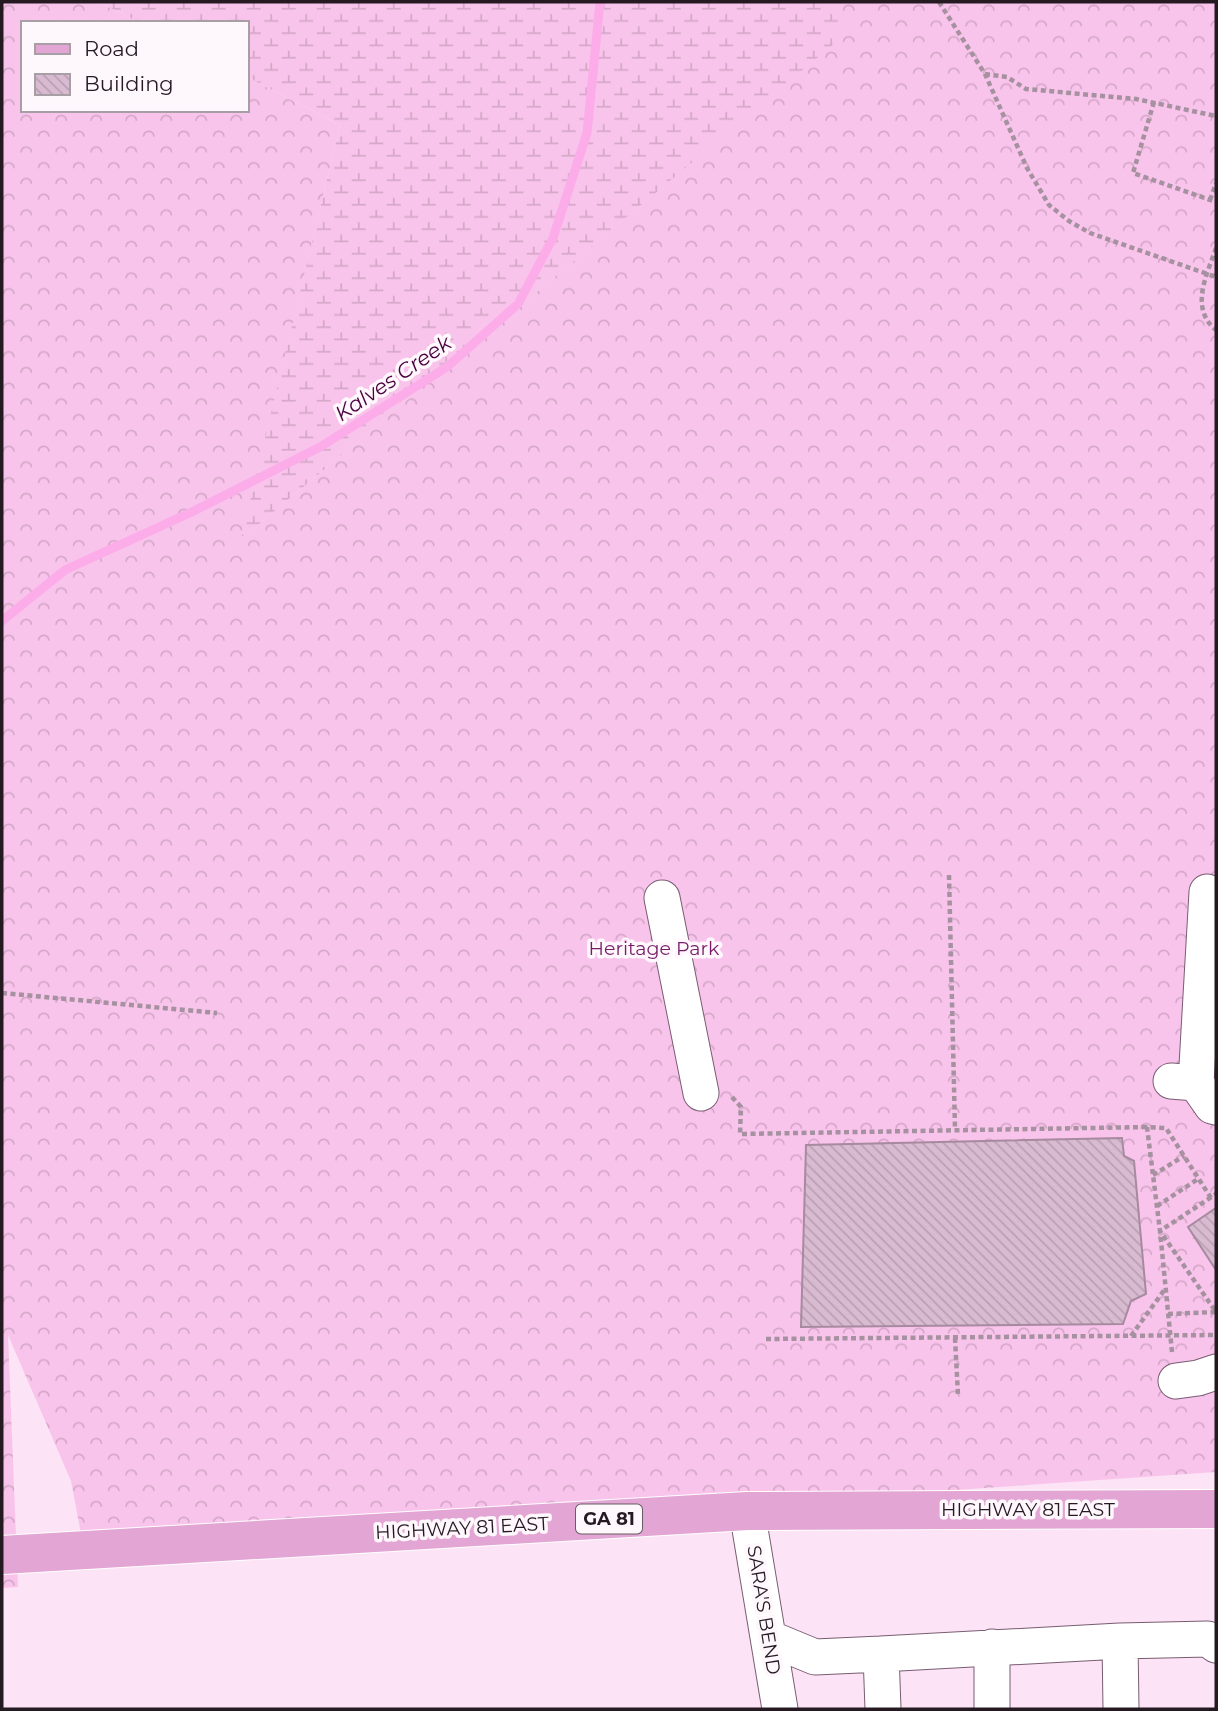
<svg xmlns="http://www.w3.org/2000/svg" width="1218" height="1711" viewBox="0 0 1218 1711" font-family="Montserrat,sans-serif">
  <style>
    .forest { fill: url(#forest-crowns) }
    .wetland { fill: url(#wetland-marsh) }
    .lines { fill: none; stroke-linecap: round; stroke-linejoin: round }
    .stream { stroke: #fcace9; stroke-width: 9 }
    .building { fill: url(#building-back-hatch); stroke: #a78a9f; stroke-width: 2 }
    .minor-casing { stroke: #785d71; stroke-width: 37 }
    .major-casing { stroke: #fff; stroke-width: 40 }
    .path { stroke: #a5919f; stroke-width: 4.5; stroke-dasharray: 5 3.5; stroke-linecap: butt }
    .minor { stroke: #fff; stroke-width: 35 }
    .major { stroke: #e2a5d4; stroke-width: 38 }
    .labels { text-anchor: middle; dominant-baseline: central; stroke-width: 7; stroke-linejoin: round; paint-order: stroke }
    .shield { fill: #fef7fc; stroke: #665c63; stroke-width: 2 }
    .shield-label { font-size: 18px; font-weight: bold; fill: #251a22 }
    .park-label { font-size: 19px; fill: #771c68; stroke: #fef7fc }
    .street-label { font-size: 19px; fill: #251a22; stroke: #fef7fc }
    .water-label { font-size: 21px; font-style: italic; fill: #4a0340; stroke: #fef7fc }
  </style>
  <defs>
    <pattern id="forest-crowns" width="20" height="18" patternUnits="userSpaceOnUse" patternTransform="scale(1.75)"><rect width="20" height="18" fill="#f9c4eb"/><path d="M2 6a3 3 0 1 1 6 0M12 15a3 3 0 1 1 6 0" fill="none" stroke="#d5a8c9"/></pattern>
    <pattern id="wetland-marsh" width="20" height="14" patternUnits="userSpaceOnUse" patternTransform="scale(1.75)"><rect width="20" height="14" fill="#f9c4eb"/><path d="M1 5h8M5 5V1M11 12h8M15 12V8" fill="none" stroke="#d5a8c9"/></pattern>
    <pattern id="building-back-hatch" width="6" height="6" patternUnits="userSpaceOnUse" patternTransform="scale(1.75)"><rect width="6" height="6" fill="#d9bbd1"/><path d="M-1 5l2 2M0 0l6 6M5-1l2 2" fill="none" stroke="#baa0b3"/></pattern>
  </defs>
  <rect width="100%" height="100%" fill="#fde3f6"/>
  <!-- forest -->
  <path class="forest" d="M2 2H99L140 23H23V110H247V77L340 125 242 538 649 198 737 2H1216V1472L84 1550 71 1481 8 1335 18 1587 2 1588Z"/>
  <!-- wetland -->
  <path class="wetland" d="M99 2H840L835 43 241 539 340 125 247 77V23H140Z"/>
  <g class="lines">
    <!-- stream -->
    <path class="stream" d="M2 621 65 570 194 511 320 447 447 367 518 304 553 238 587 133 600 2"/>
  </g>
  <!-- building -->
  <path class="building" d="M1122 1138 1124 1156 1134 1161 1146 1294 1131 1301 1123 1324 801 1327 806 1145Z
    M1216 1208V1270L1188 1227Z"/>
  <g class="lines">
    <defs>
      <path id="minor" d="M662 898 701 1093
        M1171 1081 1196 1083 1212 1106 1216 1107
        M1196 1083 1207 892
        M1176 1381 1198 1378 1216 1372
        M747 1511 780 1709
        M769 1638 815 1657 881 1654 883 1709
        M1120 1641 1121 1709
        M992 1647V1709
        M881 1654 1120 1641 1208 1639 1216 1645"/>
      <path id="major" d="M2 1555 747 1511 1216 1509"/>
    </defs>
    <!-- minor casing -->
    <use href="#minor" class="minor-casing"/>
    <!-- major casing -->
    <use href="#major" class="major-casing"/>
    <!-- path -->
    <path class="path" d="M939 2 985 74 1027 168 1049 205 1069 221 1090 233 1216 277
      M985 74 1007 77 1026 89 1136 99 1216 116
      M1154 102 1133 173 1216 202
      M1210 200 1216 183
      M1216 248C1207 275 1189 308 1216 330
      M949 875 955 1129
      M2 993 217 1013
      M732 1097 741 1107 740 1134 1147 1127
      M1153 1175 1184 1156
      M1211 1198 1166 1128 1147 1127 1160 1231 1216 1194
      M1157 1206 1198 1179
      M1168 1314 1216 1312
      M1131 1336 1165 1289
      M955 1338 958 1395
      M766 1339 1216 1335
      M1172 1352 1160 1231 1216 1312"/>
    <!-- minor -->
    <use href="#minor" class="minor"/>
    <!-- major -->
    <use href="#major" class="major"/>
  </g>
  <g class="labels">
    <!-- shield labels -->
    <rect class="shield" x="576" y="1504.5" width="66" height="29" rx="5"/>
    <g class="shield-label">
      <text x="609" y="1519">GA 81</text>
    </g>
    <!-- park labels -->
    <g class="park-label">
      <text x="654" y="948">Heritage Park</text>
    </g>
    <!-- street labels -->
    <g class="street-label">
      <text x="1028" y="1509">HIGHWAY 81 EAST</text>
      <text transform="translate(462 1528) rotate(-3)">HIGHWAY 81 EAST</text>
      <text transform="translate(764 1610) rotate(81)">SARA'S BEND</text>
    </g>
    <!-- water labels -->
    <g class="water-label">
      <text transform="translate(393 378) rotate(-34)">Kalves Creek</text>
    </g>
  </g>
  <!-- border -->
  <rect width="1218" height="1711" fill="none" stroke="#251a22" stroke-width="7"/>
  <!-- legend -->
  <rect x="21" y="21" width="228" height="91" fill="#fef7fc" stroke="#a79fa5" stroke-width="2"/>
  <rect x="35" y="44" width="35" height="10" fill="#e2a5d4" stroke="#a79fa5" stroke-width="2"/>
  <text x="84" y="56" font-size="21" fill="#251a22">Road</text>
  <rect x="35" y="74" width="35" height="21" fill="url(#building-back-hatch)" stroke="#a79fa5" stroke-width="2"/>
  <text x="84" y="91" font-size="21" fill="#251a22">Building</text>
</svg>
